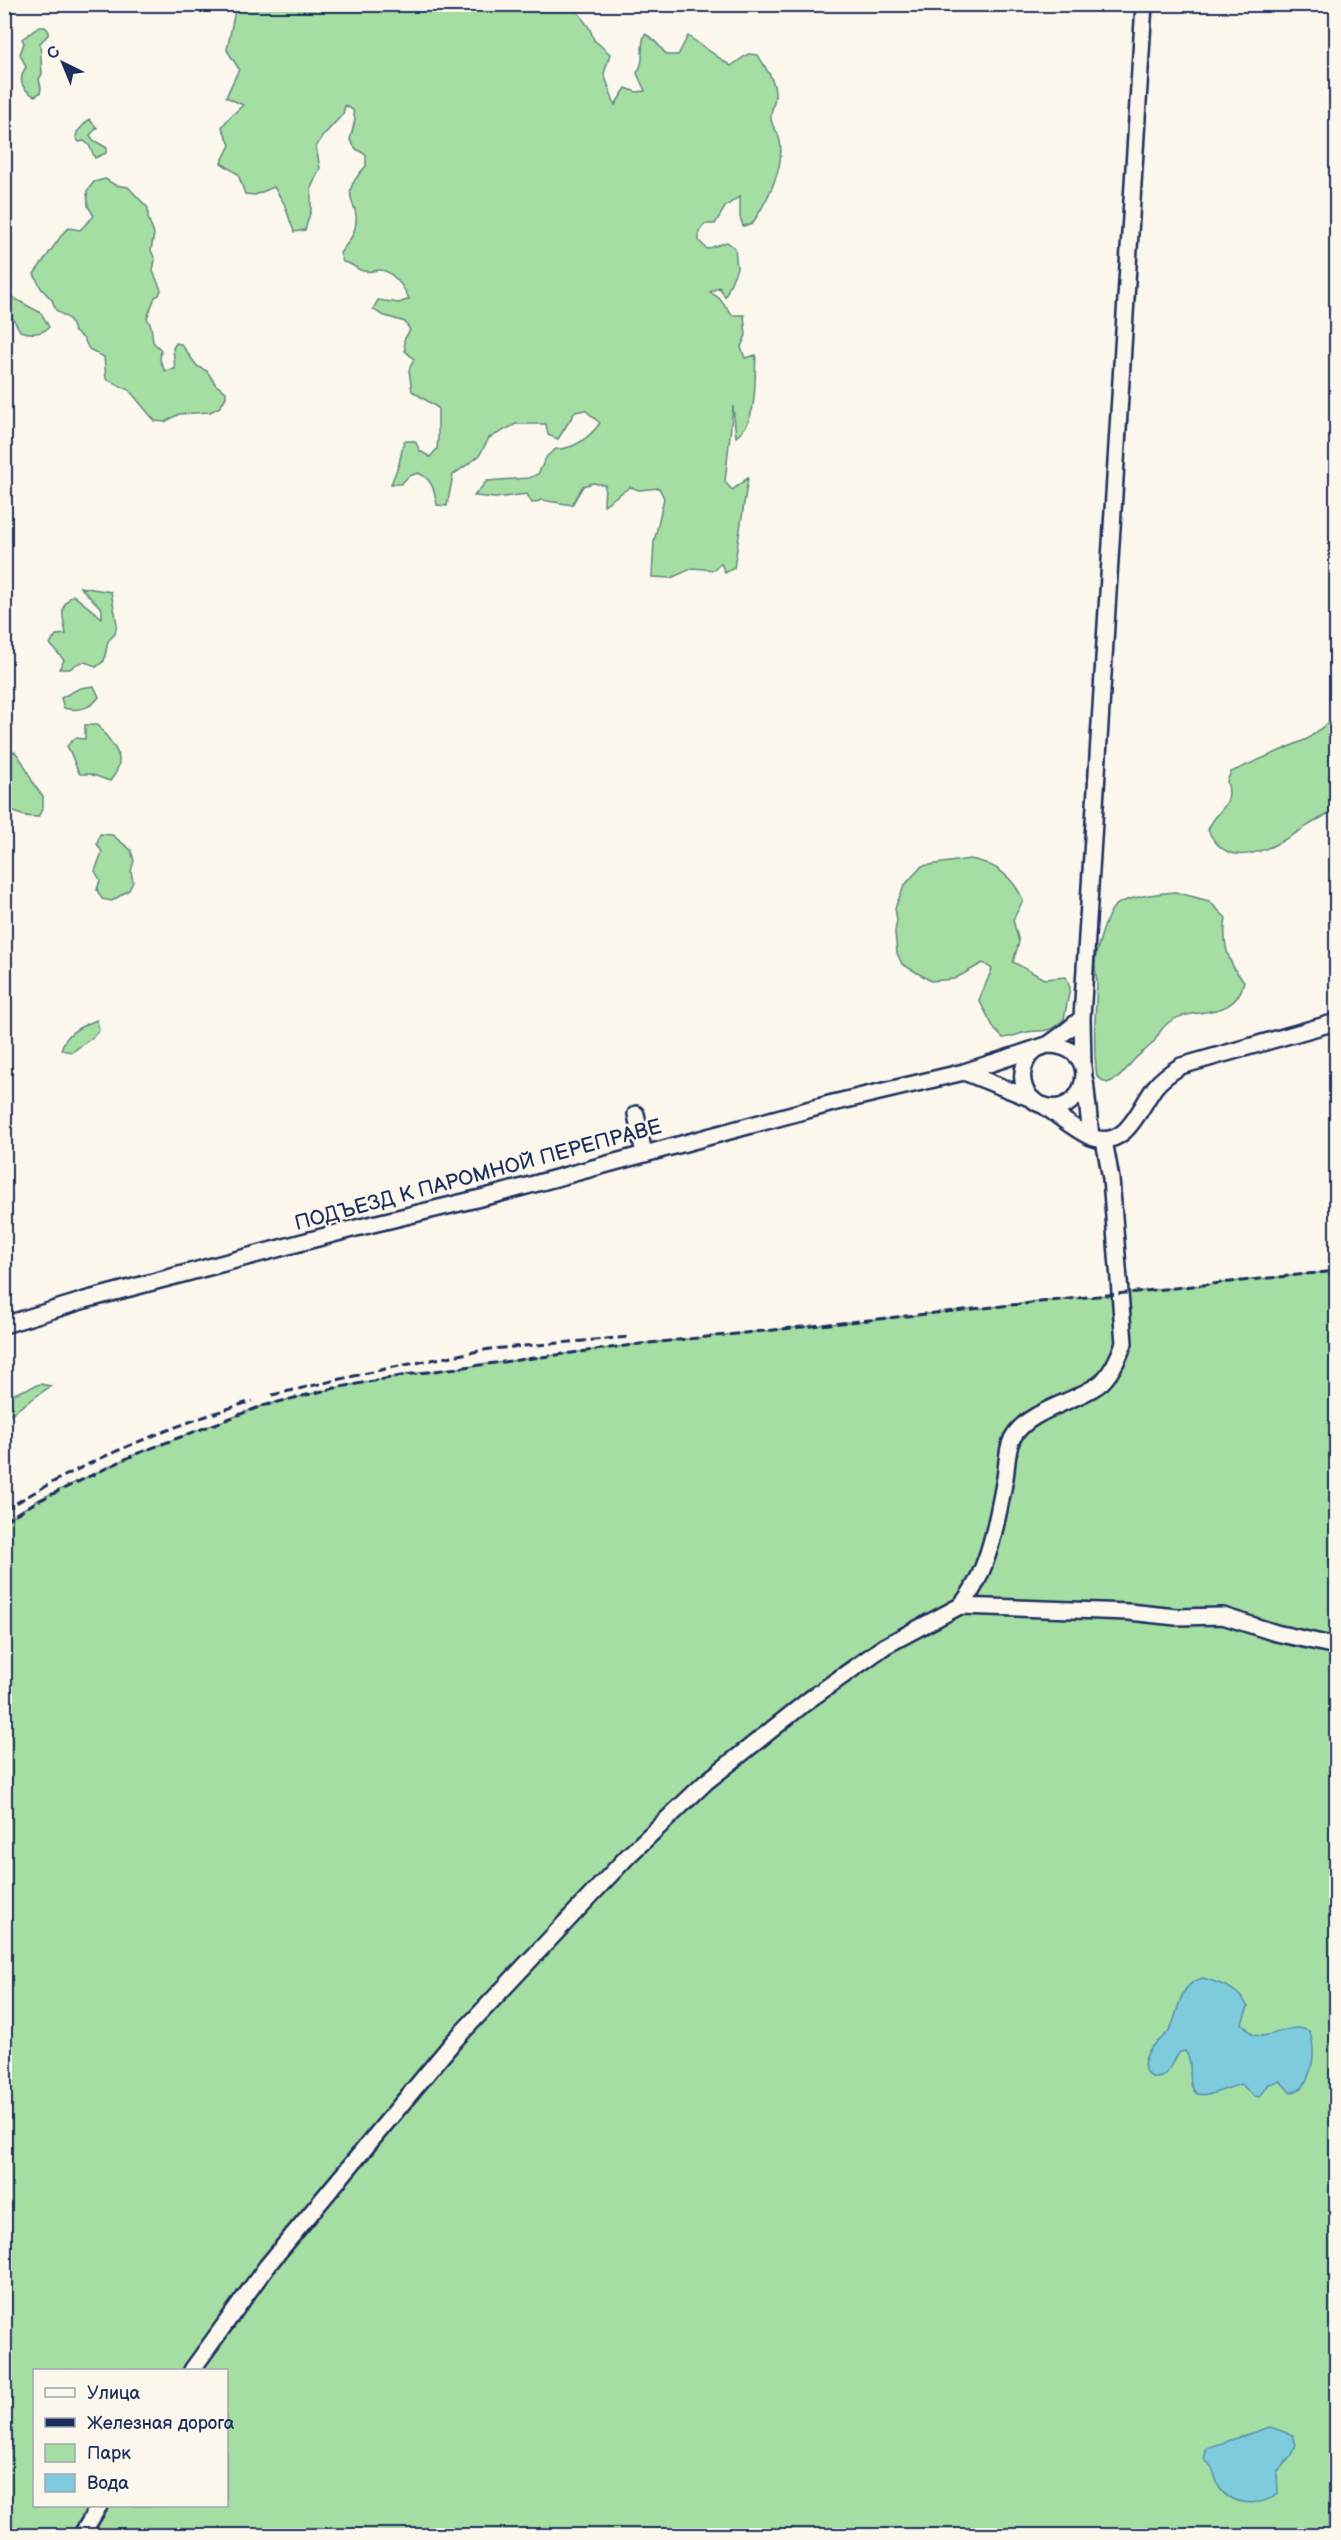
<svg xmlns="http://www.w3.org/2000/svg" width="1341" height="2540" viewBox="0 0 1341 2540" font-family="'Balsamiq Sans',sans-serif">
  <style>
    .green { fill: #a5dea2; stroke: #608680; stroke-width: 1.5; fill-rule: evenodd }
    .water { fill: #7ecbdd; stroke: #568daa; stroke-width: 1.5 }
    .lines { fill: none; stroke-linecap: round; stroke-linejoin: round }
    .minor-casing { stroke: #1b2f5e; stroke-width: 20 }
    .minor { stroke: #fbf7ec; stroke-width: 15 }
    .rail { stroke: #1b2f5e; stroke-width: 3; stroke-dasharray: 9 4.5; stroke-linecap: butt }
    .labels { text-anchor: middle; dominant-baseline: central; stroke-width: 5; stroke-linejoin: round; paint-order: stroke }
    .street-label { font-size: 21px; fill: #1b2f5e; stroke: #fbf7ec }
  </style>
  <rect width="100%" height="100%" fill="#fbf7ec"/>
  <filter id="ink" filterUnits="userSpaceOnUse"><feTurbulence type="fractalNoise" baseFrequency=".0167" numOctaves="2"/><feDisplacementMap in="SourceGraphic" scale="12" xChannelSelector="R" yChannelSelector="G"/><feConvolveMatrix kernelMatrix="1 2 1 2 8 2 1 2 1" color-interpolation-filters="sRGB"/></filter>
  <g filter="url(#ink)">
    <!-- green -->
    <path class="green" d="M336 4 338 7 348 8 349 4 573 5 590 29 594 40 610 54 604 74 615 105 626 88 636 92 645 91 637 73C647 58 638 51 645 34 656 39 659 47 667 55H678L688 36 731 66 748 54 758 55C764 66 775 80 775 93 776 101 771 109 771 116 770 126 777 129 779 137 787 165 767 201 752 224L743 226 740 217V196L725 207 715 224H705L699 231V241L707 249 727 242 735 248 737 268 725 297 719 287 710 292 719 298 732 315H744L746 335 741 347 745 358 756 355C754 381 759 421 736 437L733 406 725 482 732 490 748 478 734 568 725 573 721 563 714 570 693 568 671 578 652 577 654 542 664 498 659 488 639 490 630 487 604 505 605 485 593 483 583 486 572 505 542 500 532 503 527 494 495 498 474 496 487 481 529 478 538 474 547 456 556 449C573 450 590 437 600 423L585 410 575 412 558 439 548 435 546 424H516L489 438 479 456 453 475 447 506 437 505C434 490 433 479 418 473L409 476 401 484H391L399 464 404 441H415L420 451 430 457 437 449 438 439V408L412 391 409 370 414 359 405 351 404 340 410 330 405 322 382 315 373 309 378 300 399 303 409 299C405 289 392 269 379 270 373 271 367 273 360 270 354 267 351 263 343 262L340 253C346 245 353 238 355 228 362 199 334 200 366 166V155L356 149 350 140 355 120 353 110 345 105 343 114 322 137 316 147 320 168 311 188V210L305 230 294 232 284 203 274 187 255 195 245 194 238 174 221 163 230 145 222 127 228 119 243 105 226 97 239 69 227 50 236 5Z
      M39 27H45L48 30V35L40 43 42 74 39 79 41 88 40 93 35 96C22 90 17 80 26 67L20 54 24 43 22 39Z
      M89 119 97 128 90 135 93 140 107 148 106 153 95 158 89 145 84 141 79 142 76 138 77 132Z
      M105 179 115 185 128 187 148 208V218L154 234 151 250 155 260 153 271 161 290 159 295 155 297 147 318 151 326 153 342 161 350 160 360 165 371 175 369 173 348 176 343 181 344 197 366 207 371 216 385 226 392V397L220 407 210 412 179 414 165 422 155 421 129 390 106 379 104 357 89 349 84 339 74 331 70 320 56 310 52 300 41 288 34 274 64 232 69 228 80 230 94 216 88 206 87 191 94 182Z
      M10 296 41 313 49 327C42 335 29 334 20 331L5 304V297Z
      M80 587 111 592 117 624 115 634 108 641 104 661 96 667C85 660 79 661 70 669H59L64 660 50 644 56 635 66 634C63 616 58 607 73 595L102 618V609Z
      M94 686 99 697C91 708 78 712 64 708L61 698 80 688Z
      M1336 717V810C1300 825 1235 889 1208 830 1216 809 1235 807 1227 781L1231 772 1307 739Z
      M85 725H98C113 746 130 757 110 781L90 774H80C74 765 73 755 67 746L75 738 85 739Z
      M15 752C28 765 29 783 43 796V807L38 817C25 817 12 814 5 803V753Z
      M100 834 112 835 131 850 134 861 131 871 133 882 129 890 112 901 102 899 97 890 100 880 95 871 102 852 97 844Z
      M970 859C995 863 1013 877 1023 900L1013 920 1019 942 1013 962 1044 979 1066 977 1070 988 1064 1019C1044 1038 1043 1027 1023 1033 1016 1035 1011 1037 1003 1038L995 1030 979 1000 992 969 983 963 954 979 931 981 902 964 897 953 895 932 897 920 895 908 904 886 922 866Z
      M1175 892 1209 901 1226 918C1222 941 1227 964 1244 981 1234 1028 1184 1000 1162 1029 1158 1034 1156 1040 1152 1044 1146 1050 1139 1054 1134 1060 1123 1071 1124 1077 1107 1083L1097 1077C1093 1046 1095 1015 1097 984 1097 978 1095 972 1095 966 1094 955 1106 917 1113 908 1122 897 1160 893 1175 892Z
      M97 1020 99 1030 93 1037 72 1052 61 1050C65 1033 81 1026 97 1020Z
      M1336 1271V2535H5V1521L36 1501 136 1454 262 1406 335 1388 412 1374 640 1344ZM34 2370H226V2506H34Z
      M40 1384 51 1386 5 1418V1397Z"/>
    <!-- water -->
    <path class="water" d="M1203 1978C1222 1984 1238 1988 1248 2007L1242 2023 1253 2035C1273 2040 1291 2020 1310 2032 1316 2051 1313 2072 1302 2088L1291 2093 1280 2081 1269 2084 1260 2097 1254 2096 1241 2084 1208 2095 1197 2094C1184 2083 1196 2064 1185 2051 1180 2052 1180 2051 1177 2056 1171 2065 1167 2082 1152 2077 1146 2074 1145 2071 1144 2065 1148 2041 1163 2043 1171 2027 1180 2009 1178 1984 1203 1978Z
      M1270 2427 1293 2435 1296 2445 1292 2455 1277 2472 1278 2494C1262 2506 1231 2507 1219 2487 1213 2475 1216 2469 1204 2459L1207 2448Z"/>
    <g class="lines">
      <defs>
        <path id="minor" d="M1083 1067 1082 1018 1144 4
          M964 1072 1032 1099
          M1085 1080 1091 1137
          M1044 1106C1059 1116 1075 1130 1091 1137 1126 1151 1139 1108 1155 1087 1162 1078 1171 1072 1181 1066L1336 1022
          M636 1114 644 1154
          M4 1325 85 1300 348 1230 497 1194 833 1103 964 1072 1047 1045C1107 1045 1085 1122 1042 1105 1033 1102 1026 1094 1024 1086 1020 1072 1025 1057 1037 1049 1041 1047 1046 1046 1049 1044 1061 1036 1071 1027 1082 1018
          M960 1606 1129 1612 1176 1617 1223 1616 1276 1633 1336 1646
          M192 2370 267 2266 454 2041 628 1856 706 1782 810 1699 885 1646 960 1606C988 1577 998 1516 1005 1478 1007 1466 1007 1447 1013 1437 1029 1409 1080 1401 1102 1382 1113 1371 1119 1357 1124 1343L1111 1179 1104 1140
          M81 2536 99 2506"/>
      </defs>
      <!-- minor casing -->
      <use href="#minor" class="minor-casing"/>
      <!-- minor -->
      <use href="#minor" class="minor"/>
      <!-- rail -->
      <path class="rail" d="M272 1395 389 1368 490 1349 629 1337
        M5 1510C79 1463 168 1427 252 1401
        M4 1521 36 1502 136 1454 262 1406 335 1388 412 1374 640 1344 1336 1271"/>
    </g>
  </g>
  <g class="labels">
    <!-- street labels -->
    <g class="street-label">
      <text transform="translate(478 1175) rotate(-15)">ПОДЪЕЗД К ПАРОМНОЙ ПЕРЕПРАВЕ</text>
    </g>
  </g>
  <!-- margin -->
  <rect width="1341" height="2540" fill="none" stroke="#fbf7ec" stroke-width="24"/>
  <rect x="12" y="12" width="1317" height="2516" fill="none" stroke="#1b2f5e" stroke-width="2" filter="url(#ink)"/>
  <!-- legend -->
  <rect x="33" y="2369" width="195" height="138" fill="#fbf7ec" stroke="#a1a7b3" stroke-width="1.5"/>
  <rect x="45" y="2388" width="30" height="9" fill="#fbf7ec" stroke="#a1a7b3" stroke-width="1.5"/>
  <text x="87" y="2399" font-size="18" fill="#1b2f5e">Улица</text>
  <rect x="45" y="2418" width="30" height="9" fill="#1b2f5e" stroke="#a1a7b3" stroke-width="1.5"/>
  <text x="87" y="2429" font-size="18" fill="#1b2f5e">Железная дорога</text>
  <rect x="45" y="2444" width="30" height="18" fill="#a5dea2" stroke="#a1a7b3" stroke-width="1.5"/>
  <text x="87" y="2459" font-size="18" fill="#1b2f5e">Парк</text>
  <rect x="45" y="2474" width="30" height="18" fill="#7ecbdd" stroke="#a1a7b3" stroke-width="1.5"/>
  <text x="87" y="2489" font-size="18" fill="#1b2f5e">Вода</text>
  <!-- north arrow -->
  <g transform="translate(63 63) rotate(317)" stroke="#fbf7ec" stroke-width="4.5" paint-order="stroke">
  <path d="M0-4.5L10 22L0 15L-10 22Z" fill="#1b2f5e"/>
  <text y="-9" font-size="16" font-weight="bold" text-anchor="middle" fill="#1b2f5e">С</text>
  </g>
</svg>
